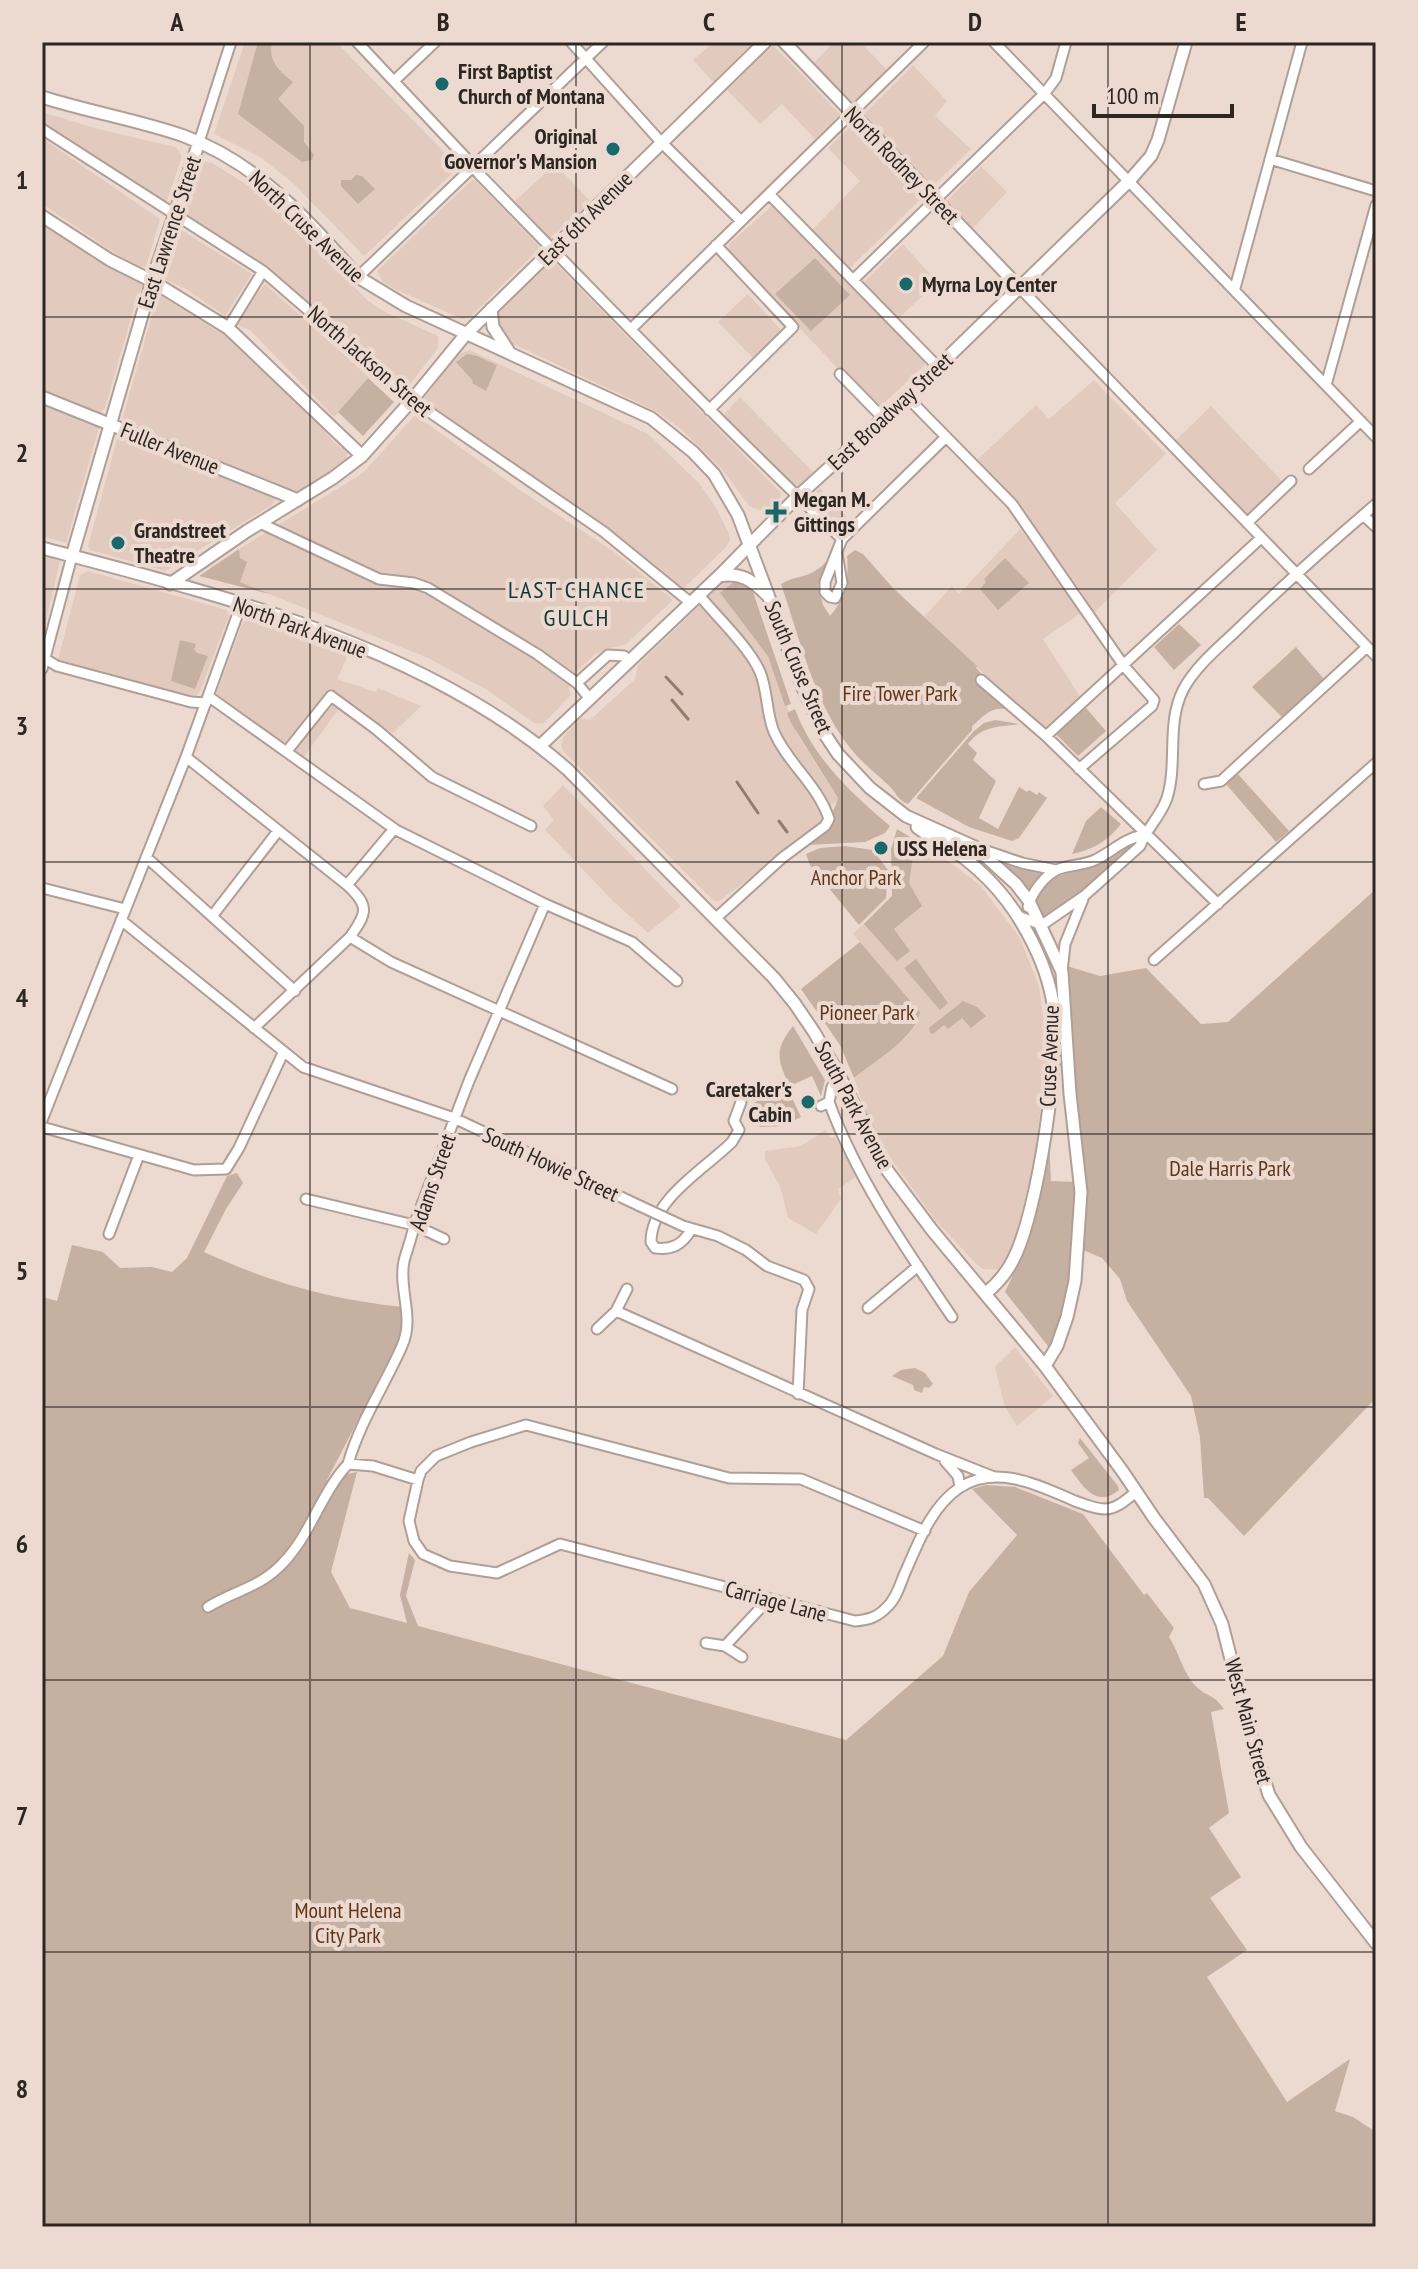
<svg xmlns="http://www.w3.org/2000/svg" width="1418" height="2269" viewBox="0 0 1418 2269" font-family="'PT Sans Narrow',sans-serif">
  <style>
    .built { fill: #e2cbbe }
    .green { fill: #c6b0a2 }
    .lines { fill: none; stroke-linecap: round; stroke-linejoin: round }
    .stream { stroke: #957b6b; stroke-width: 3 }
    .minor-casing { stroke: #b09f96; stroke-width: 13 }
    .tertiary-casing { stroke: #b09f96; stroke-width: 15 }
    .minor { stroke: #fff; stroke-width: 9 }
    .tertiary { stroke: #fff; stroke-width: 11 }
    .minor-bridge-casing { stroke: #b09f96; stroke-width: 13; stroke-linecap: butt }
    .minor-bridge { stroke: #fff; stroke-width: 9 }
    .grid { fill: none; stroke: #2d2723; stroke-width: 2; stroke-opacity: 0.55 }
    .poi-dot { fill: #1a686a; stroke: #ecdad0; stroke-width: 3 }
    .labels { text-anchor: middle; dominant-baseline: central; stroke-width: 8; stroke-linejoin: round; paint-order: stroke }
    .poi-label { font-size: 22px; font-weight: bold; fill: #2d2723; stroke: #ecdad0; text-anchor: start }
    .street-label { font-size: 22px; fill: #2d2723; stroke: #ecdad0 }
    .park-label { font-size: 22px; fill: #5f361b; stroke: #ecdad0 }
    .neighbourhood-label { font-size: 24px; letter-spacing: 2px; fill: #133637; stroke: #ecdad0 }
    .neatline { fill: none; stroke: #2d2723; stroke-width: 3 }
    .grid-label { font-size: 26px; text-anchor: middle; font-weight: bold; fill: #2d2723 }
  </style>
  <rect width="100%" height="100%" fill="#ecdad0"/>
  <!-- built -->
  <path class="built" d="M245 42H336L459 167 364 256 293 183 260 157 214 134Z
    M714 42H755L714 83 693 60Z
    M834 42H860L887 70 855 103 851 104 813 64Z
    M773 45 840 114 815 139 782 104 760 124 727 90Z
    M913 65 947 101 935 116 971 149 932 187 863 115Z
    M42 112 102 130 176 147 181 154V159L167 201 164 204 42 122Z
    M851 126 921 199 850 268 812 230 860 181 828 148Z
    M42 138 160 219 146 267 137 266 110 250 42 204Z
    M202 161 212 163 259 192 282 211 367 300 385 312 438 336V348L408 387 269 269 186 216 183 209 197 165Z
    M555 164 590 201 550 238 514 202Z
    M981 166 1007 192 973 228 947 201Z
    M472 180 476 181 538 245 539 249 470 317 462 319 397 290 383 282 377 271Z
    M774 204 926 361 925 365 881 406H877L843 374 729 253V244Z
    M42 225 121 273 142 279 144 285 138 294 105 408 100 413 42 389Z
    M180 229 252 274 225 316 186 289 162 278V270Z
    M903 244 937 282 897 320 864 282Z
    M553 261 781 493 780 500 771 509 759 510 749 506 721 468 681 429 656 411 507 341 495 321 500 309 549 262Z
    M265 284 369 377 334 417 251 331 236 324 240 314Z
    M748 294 781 330 754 359 718 322Z
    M159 295 219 332 226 333 297 404 303 406 335 443 347 452 346 464 299 493 122 420 154 308 153 301Z
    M470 350 648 434 699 483 717 509 729 534 730 540 726 547 682 590 421 403 457 355Z
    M1094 380 1166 454 1115 503 1157 550 1094 613 1078 587 1007 491 976 461 1036 405 1049 419Z
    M740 397 813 472 799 486 791 485 725 417V413Z
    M42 404 99 427 66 543 42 536Z
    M1211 406 1281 480 1279 486 1248 515 1176 440Z
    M415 415 523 492 613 551 673 600 625 645 608 648 594 655 578 670 569 689 571 695 543 724 534 723 487 690 428 658 240 582 239 549 363 473Z
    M118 435 270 493 275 501 272 505 165 571 90 550 88 546Z
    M820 488 853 524 841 536 807 500Z
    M1020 529 1081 613 1043 639 1081 698 1046 728 985 675 924 617 952 586 959 594Z
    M42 555 60 561 42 639Z
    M88 571 227 610 229 616 200 691 195 697 58 660 80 575Z
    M730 580 744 587 797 734 838 798 818 824 783 850 775 860 719 901H714L564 752 561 746 563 737 581 718 590 720 635 679 638 665 724 582Z
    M252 617 349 653 337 679 376 692 378 688 421 706 393 733 368 718 361 726 338 710 303 758 216 695 242 624Z
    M563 785 681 906 648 933 612 900 545 830 554 820 543 806Z
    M915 848 940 855 980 885 1020 938 1039 986 1048 1052 1034 1161 1018 1230 1007 1263 998 1270 983 1269 976 1264 936 1221 893 1162 864 1109 854 1078 905 1038 920 1012 853 934 892 896 910 869Z
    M825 1130 831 1138 835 1137 856 1177 838 1189 841 1199 816 1234 788 1218 780 1186 765 1160V1151L801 1146Z
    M1015 1347 1053 1396 1017 1426 1004 1404 995 1367Z"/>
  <!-- green -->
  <path class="green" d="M258 42H273C266 59 280 72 293 82L278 99 304 126V142L314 155 312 160 302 162 238 114Z
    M356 175 362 176 375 189 358 204 341 186V180H351Z
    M815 258 850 295 811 331 775 294Z
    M467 354 477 356 497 365 486 391 472 383 473 381 456 362Z
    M368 378 394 402 363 436 338 412Z
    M239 549 240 558 247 562 240 582 270 594 199 576Z
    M855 550 863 554 893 588 977 666 976 668 982 674 975 680 1005 709C990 707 984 716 972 726V730L908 804C897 800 896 791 887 784 875 772 862 763 851 749 814 703 800 639 781 584 795 576 803 578 813 572 821 568 828 560 834 554L818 585 823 605 830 616C846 598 849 579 847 556Z
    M1005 558 1029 583 998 610 980 589 986 582 984 579Z
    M735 581 745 583 752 589 791 704 785 706 768 656 720 593Z
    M1179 624 1201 645 1174 670 1154 647Z
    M180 640 196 644 194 649 197 653 208 656 195 689 171 681Z
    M1296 647 1324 679 1282 717 1252 687Z
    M1086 708 1106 731 1078 756 1056 734Z
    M795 709C813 758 851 793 890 826L885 833 865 842 807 845 827 828 838 798 791 723 787 713Z
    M995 720 1019 724C1000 727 982 725 968 744L977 753 973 760 996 781 979 818 998 829 1019 787 1027 792 1029 790 1037 795 1039 792 1047 798 1019 838 1012 841 969 827 916 798 974 731 984 723Z
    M1238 774 1289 831 1276 842 1226 784Z
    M1101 807 1121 824C1108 841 1092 850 1072 854L1086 821Z
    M897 829 910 837 915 844 909 883 922 906 894 929 910 951 897 961 864 924 892 896 891 849Z
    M1132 842 1135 844 1059 911 1048 917 1042 915C1019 875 1083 872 1106 861 1115 856 1124 848 1132 842Z
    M845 846 873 850 888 870 886 898 859 925 810 865 806 854 820 848Z
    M998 860 1046 873 1027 894Z
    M1376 889V1398L1244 1536 1208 1498H1204L1200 1437 1191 1396 1127 1301 1120 1279 1102 1258 1083 1250 1086 1176 1075 1098 1067 966 1100 976 1146 968 1201 1024 1228 1022Z
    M860 942 920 1012C914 1039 876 1060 854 1078L840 1045 801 989Z
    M916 959 948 1003 940 1010 904 968Z
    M963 1001 977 1007 986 1016 971 1028 962 1018 948 1029 944 1025 933 1034 930 1033 929 1028Z
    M793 1026 825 1080 821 1096 812 1076 790 1086C777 1060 774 1050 793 1026Z
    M778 1085 792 1098 801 1117 783 1126 760 1127 750 1106Z
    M1049 1139 1051 1181 1077 1182 1071 1281 1053 1344 1048 1346 1005 1292 1020 1260 1029 1232Z
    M237 1173 243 1183 226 1209 204 1252C271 1283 330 1299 403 1307L401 1337 327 1480 334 1483 343 1475 357 1472 331 1572 350 1608 407 1623 400 1595 409 1553 415 1560 406 1596 418 1626 846 1740 943 1656 969 1592 1017 1535 972 1489 986 1485 1015 1487 1083 1514 1144 1595 1147 1593 1174 1628 1169 1637C1180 1654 1183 1675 1199 1689 1210 1698 1213 1694 1224 1709L1211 1712 1229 1813 1209 1828 1241 1877 1210 1898 1247 1950 1207 1977 1287 2102 1350 2059 1335 2111 1353 2117 1376 2132V2227H42V1297L57 1301 72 1245 103 1252 120 1268 152 1267 172 1272 187 1258 227 1176Z
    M915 1368 925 1373 933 1384 929 1388 924 1387 922 1393 914 1390 913 1385 892 1376 901 1370Z
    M1080 1438 1118 1486 1119 1490C1097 1508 1084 1488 1071 1470L1089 1458 1078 1443Z"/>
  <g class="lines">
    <!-- stream -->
    <path class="stream" d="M666 677 682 694
      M672 700 688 719
      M737 782 758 813
      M779 821 787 832"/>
    <defs>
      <path id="minor" d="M357 42 467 159 479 174C599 297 718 421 842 539
        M571 42 661 142 741 221
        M994 42 1376 437
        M394 81 435 42
        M42 129 263 271 412 400 604 532 691 603
        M199 142 231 42
        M1270 159 1376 191
        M769 194 938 367
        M358 277 603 42
        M853 280 1045 93 1056 78 1066 42
        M1020 288 1376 656
        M1235 288 1302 42
        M228 328 263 271
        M631 329 924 42
        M840 374 884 419
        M1326 385 1376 205
        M907 397 1012 504 1124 666 1154 700 1152 706 1079 769
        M709 410 793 327 716 245
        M1309 469 1361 421
        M1363 515 1376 527
        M260 523 379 579 414 583 428 588 537 654 577 683 590 699
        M1247 523 1291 481
        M837 553 842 583 835 598 830 597 825 592V582L842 539 945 438
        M699 595C716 616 750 648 760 672 768 691 766 713 774 732 788 764 818 785 829 819L825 826 782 858 716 918
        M42 657 57 666 191 702 206 703
        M42 669 72 556
        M981 680 1046 736 1218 904
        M577 683 608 655 624 656 629 660
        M208 696 396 830 545 904 632 942 677 981
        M1046 736 1261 538
        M287 751 331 696 377 730 432 777 531 826
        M186 757 347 885C370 906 367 913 350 937L254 1028
        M1204 784 1221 781 1367 647
        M978 848 1022 863 1056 870
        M146 857 295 991
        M347 885 394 829
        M42 888 125 909
        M1028 907C1031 894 1045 874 1059 869 1070 865 1084 865 1095 860 1113 851 1125 838 1144 835
        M213 915 278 831
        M1018 916 1042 925 1084 896 1140 846C1146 829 1161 816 1167 798 1178 763 1166 724 1183 690 1195 667 1217 649 1236 631 1281 587 1328 545 1376 504
        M121 920 303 1067 454 1118 640 1206
        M350 937 391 962 672 1089
        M1154 960 1376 763
        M1062 972 1065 944 1083 899
        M829 1102C857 1179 906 1249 952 1317
        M821 1106 829 1102 832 1087 842 1083
        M42 1120 186 757 241 605
        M42 1127 194 1170 226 1169 239 1148 283 1053
        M306 1199 414 1225 444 1239
        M683 1226 718 1236 746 1250 767 1266 804 1280 809 1289 802 1310 798 1394
        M691 1230C682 1245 672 1250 655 1248L651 1242C651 1199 705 1169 732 1142L739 1130 734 1121 741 1102
        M109 1234 139 1155
        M868 1308 918 1266
        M616 1311 936 1454 994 1477
        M597 1329 616 1311 627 1289
        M945 1461 958 1476 960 1487
        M348 1464C360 1421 384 1387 402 1346 415 1317 398 1289 404 1261 407 1249 412 1238 414 1225L469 1081 545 904
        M925 1531 801 1479 729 1478 526 1425 471 1442 436 1456 421 1471 418 1480 409 1521 414 1541 423 1554 450 1566 497 1573 560 1544 855 1621C868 1620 878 1617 887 1607 896 1599 900 1585 904 1575 918 1544 930 1508 959 1488 996 1463 1040 1486 1075 1501 1084 1504 1094 1509 1105 1509 1117 1509 1127 1499 1136 1492
        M208 1607C235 1590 260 1588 283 1563 311 1534 321 1493 348 1464L373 1466 418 1480
        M706 1643 725 1646 768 1600
        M725 1646 742 1657"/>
      <path id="tertiary" d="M784 42 1020 288
        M42 97C89 112 138 120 184 136 258 163 308 220 358 277L406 306 651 418 693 452 714 474 738 515 803 688 822 730 838 754 870 788 906 816 975 847 1016 884 1029 901 1062 972 1070 1094 1081 1192 1075 1281 1067 1317 1057 1346 1045 1366
        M42 216 110 260 152 281 228 328 362 456
        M491 309 493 327 508 350
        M42 397 298 500
        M42 548C220 595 428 646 568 770L774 978 795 1004 814 1032 839 1075 887 1170 932 1230 1045 1366 1123 1472 1154 1518 1204 1584 1222 1624 1248 1726 1269 1795 1301 1847 1376 1943
        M72 556 152 281 199 142
        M719 576C741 572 752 580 767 595
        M170 584 247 531 333 478 362 456 412 400 466 334 765 42
        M541 745 719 576 797 497 907 397 1130 180 1151 156 1158 140 1186 42
        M917 827C925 834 935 837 943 843 976 864 1003 890 1023 925 1036 947 1047 972 1052 998 1062 1051 1038 1213 1013 1260 1006 1274 997 1284 986 1293"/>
    </defs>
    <!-- minor casing -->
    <use href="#minor" class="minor-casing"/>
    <!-- tertiary casing -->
    <use href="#tertiary" class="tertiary-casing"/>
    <!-- minor -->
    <use href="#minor" class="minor"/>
    <!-- tertiary -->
    <use href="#tertiary" class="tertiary"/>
    <defs>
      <path id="minor-bridge" d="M640 1206 683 1226"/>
    </defs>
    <!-- minor-bridge casing -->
    <use href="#minor-bridge" class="minor-bridge-casing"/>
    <!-- minor-bridge -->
    <use href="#minor-bridge" class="minor-bridge"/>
  </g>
  <!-- grid -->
  <path class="grid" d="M310 42V2227M576 42V2227M842 42V2227M1108 42V2227M42 317H1376M42 589H1376M42 862H1376M42 1134H1376M42 1407H1376M42 1680H1376M42 1952H1376"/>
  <!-- markers -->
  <g class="poi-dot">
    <circle cx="442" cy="84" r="8"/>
    <circle cx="613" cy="149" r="8"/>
    <circle cx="906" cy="284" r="8"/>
    <path d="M772 500h8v8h8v8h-8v8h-8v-8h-8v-8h8z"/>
    <circle cx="118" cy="543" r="8"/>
    <circle cx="881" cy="848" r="8"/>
    <circle cx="808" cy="1102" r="8"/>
  </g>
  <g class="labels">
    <!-- poi labels -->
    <g class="poi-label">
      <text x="458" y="71">First Baptist<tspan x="458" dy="25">Church of Montana</tspan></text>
      <text x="597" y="136" text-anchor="end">Original<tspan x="597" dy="25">Governor's Mansion</tspan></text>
      <text x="922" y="284">Myrna Loy Center</text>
      <text x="794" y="499">Megan M.<tspan x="794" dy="25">Gittings</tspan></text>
      <text x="134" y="530">Grandstreet<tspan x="134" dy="25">Theatre</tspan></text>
      <text x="897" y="848">USS Helena</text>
      <text x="792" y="1089" text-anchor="end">Caretaker's<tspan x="792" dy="25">Cabin</tspan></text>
    </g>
    <!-- street labels -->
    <g class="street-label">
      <text transform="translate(902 165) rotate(46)">North Rodney Street</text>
      <text transform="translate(585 218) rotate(-45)">East 6th Avenue</text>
      <text transform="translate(307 226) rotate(44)">North Cruse Avenue</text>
      <text transform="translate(169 232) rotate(-72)">East Lawrence Street</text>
      <text transform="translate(370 361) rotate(41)">North Jackson Street</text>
      <text transform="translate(890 411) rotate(-43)">East Broadway Street</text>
      <text transform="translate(170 448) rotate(22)">Fuller Avenue</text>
      <text transform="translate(300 627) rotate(20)">North Park Avenue</text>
      <text transform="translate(799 667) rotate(67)">South Cruse Street</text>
      <text transform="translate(1049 1056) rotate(-88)">Cruse Avenue</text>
      <text transform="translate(854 1105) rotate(62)">South Park Avenue</text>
      <text transform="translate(551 1164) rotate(25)">South Howie Street</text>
      <text transform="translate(432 1182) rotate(-71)">Adams Street</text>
      <text transform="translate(776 1601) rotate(15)">Carriage Lane</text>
      <text transform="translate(1249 1721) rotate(75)">West Main Street</text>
    </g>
    <!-- park labels -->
    <g class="park-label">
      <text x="900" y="693">Fire Tower Park</text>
      <text x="856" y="877">Anchor Park</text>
      <text x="867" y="1012">Pioneer Park</text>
      <text x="1230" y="1168">Dale Harris Park</text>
      <text x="348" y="1910">Mount Helena<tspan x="348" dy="25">City Park</tspan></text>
    </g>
    <!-- neighbourhood labels -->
    <g class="neighbourhood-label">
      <text x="577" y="589">LAST CHANCE<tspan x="577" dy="28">GULCH</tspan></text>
    </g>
  </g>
  <!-- border -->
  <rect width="1418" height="2269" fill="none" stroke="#ecdad0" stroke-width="88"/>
  <!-- scale -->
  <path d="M1094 104v12h138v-12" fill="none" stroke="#2d2723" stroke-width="4"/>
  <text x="1106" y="104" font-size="24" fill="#2d2723" stroke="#ecdad0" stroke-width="6" paint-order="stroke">100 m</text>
  <rect x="44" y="44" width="1330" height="2181" class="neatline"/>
  <g class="grid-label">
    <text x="177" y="31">A</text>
    <text x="443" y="31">B</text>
    <text x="709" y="31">C</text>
    <text x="975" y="31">D</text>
    <text x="1241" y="31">E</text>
    <text x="22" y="189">1</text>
    <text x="22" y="462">2</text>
    <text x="22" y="735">3</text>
    <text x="22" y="1007">4</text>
    <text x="22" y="1280">5</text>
    <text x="22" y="1553">6</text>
    <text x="22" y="1825">7</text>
    <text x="22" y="2098">8</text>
  </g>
</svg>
